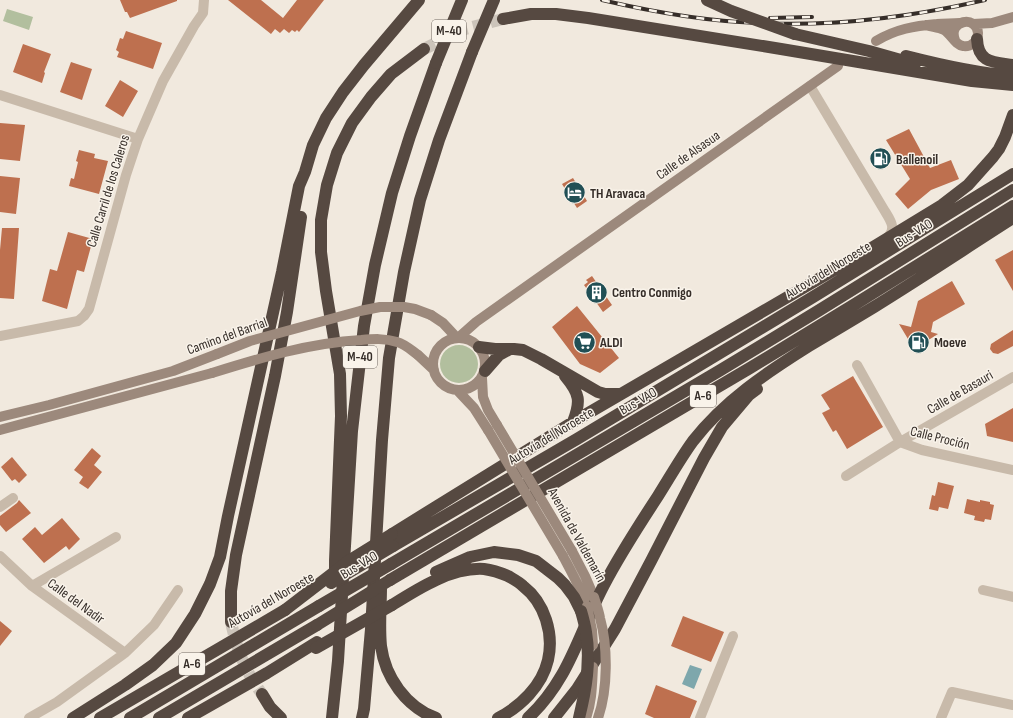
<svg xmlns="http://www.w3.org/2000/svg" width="1013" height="718" viewBox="0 0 1013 718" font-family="'Sofia Sans Condensed',sans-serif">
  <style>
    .green { fill: #b2bf9e }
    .water { fill: #7ea7ac }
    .building { fill: #be704f }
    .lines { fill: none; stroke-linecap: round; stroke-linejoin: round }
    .highway-tunnel { stroke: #ccc4ba; stroke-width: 12; stroke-dasharray: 12 6; stroke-linecap: butt }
    .street { stroke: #c8baaa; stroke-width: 10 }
    .secondary { stroke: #9c897c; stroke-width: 10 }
    .highway { stroke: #564941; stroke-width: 12 }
    .rail-casing { stroke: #362e29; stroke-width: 4 }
    .rail { stroke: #f9f3ea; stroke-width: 2.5; stroke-dasharray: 8; stroke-linecap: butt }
    .secondary-bridge { stroke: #9c897c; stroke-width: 10 }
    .highway-bridge { stroke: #564941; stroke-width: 12 }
    .labels { text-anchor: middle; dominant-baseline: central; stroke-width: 3; stroke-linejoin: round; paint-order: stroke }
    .shield { fill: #f9f3ea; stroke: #706963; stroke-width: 1 }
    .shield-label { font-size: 13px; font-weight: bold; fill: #362e29 }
    .street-label { font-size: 14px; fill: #362e29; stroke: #f9f3ea }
    .poi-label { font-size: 14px; font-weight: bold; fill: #362e29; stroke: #f9f3ea; text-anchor: start }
  </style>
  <rect width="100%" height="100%" fill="#f1e9de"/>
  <!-- green -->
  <path class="green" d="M7 9 33 17 29 30 3 21Z
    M440 364a19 19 0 1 1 38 0a19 19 0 1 1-38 0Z"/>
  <!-- water -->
  <path class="water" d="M690 665 702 669 694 689 682 684Z"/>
  <!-- building -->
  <path class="building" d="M120 0H177V1L130 18 127 12H125Z
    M228 0H261L283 18 297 0H324L299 32 297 30 295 32 292 30 289 33 284 29 280 33 275 29 271 34Z
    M126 31 162 43 153 69 117 57 119 52 116 50 120 38 123 39Z
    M23 44 51 54 44 72 45 73 42 83 13 72Z
    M71 62 92 69 82 100 60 92Z
    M120 80 138 91 123 117 105 106Z
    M0 123 25 125 20 161 0 159Z
    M909 129 930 168 951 160 959 179 931 190 908 209 895 194 910 179 886 140Z
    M79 150 95 154 94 158 108 161 99 194 69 186 71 178 74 179 78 162 76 161Z
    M0 176 20 178 16 214 0 212Z
    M573 178 587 201 577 208 562 184Z
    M2 228H19L14 299 0 298V250Z
    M68 232 93 239 84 272 77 270 67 309 42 301 50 269 57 271Z
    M1013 250V291L995 260Z
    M592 276 612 305 603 312 584 285 588 282 586 280Z
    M952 281 965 304 933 322 931 332 938 334 914 349 899 324 911 327 918 301Z
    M577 306 619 358 600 373 580 364 552 327Z
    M1013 330V346L998 354 993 353 990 349 991 344Z
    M853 376 883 427 847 449 836 430 833 432 822 413 830 409 821 395Z
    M1013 408V442L987 436 985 424Z
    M92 448 101 456 94 465 102 472 88 489 79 483 83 477 74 470Z
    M12 457 27 475 19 483 15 479 12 481 1 467Z
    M938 482 954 486 948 509 939 507 938 511 929 509 932 495 935 496Z
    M967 499 980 502V500L990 502V504L994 505 991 520 985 519 984 522 974 520 975 516 964 513Z
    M19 500 31 513 6 532 0 525V516L17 503Z
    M62 518 80 539 69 550 66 546 44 563 22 539 35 527 42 535Z
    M683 616 724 632 711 662 671 646Z
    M0 621 12 631 0 646Z
    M656 685 697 701 690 718H654L645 714Z"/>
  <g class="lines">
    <!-- highway-tunnel -->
    <path class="highway-tunnel" d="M424 49 465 29 503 19
      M231 622C237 650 245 671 262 694"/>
    <!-- street -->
    <path class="street" d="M810 86 883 208C890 220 898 228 886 239
      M0 95 138 139
      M0 336 78 321 84 316 89 309 126 175 138 139 163 81 194 26 203 13 204 0
      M857 365 900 442 922 450 1013 470
      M846 476 900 442 1013 377
      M0 507 13 498
      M116 537 32 586 125 653
      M0 556 32 586
      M983 590 1013 597
      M29 718 57 702 125 653 154 625 178 590
      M700 718 733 636
      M941 718 952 692 1013 705"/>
    <!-- secondary -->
    <path class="secondary" d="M973 24 992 23 1013 17
      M926 25C932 27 939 27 944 30 951 34 955 45 963 46 967 47 972 45 975 42 977 39 978 36 978 33 977 15 947 20 955 40
      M876 41C896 29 914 26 937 24 945 23 952 24 960 23
      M431 315 443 323 457 338
      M433 364a26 26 0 1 1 52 0a26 26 0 1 1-52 0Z
      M458 338 476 322 838 66
      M418 355 434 370
      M482 378 483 397 488 410 497 425
      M458 391 474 408 488 430
      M0 417 49 405 173 371 217 354
      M0 430 212 373
      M572 551 585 576 594 597
      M563 556C572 573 581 589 587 606"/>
    <!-- highway -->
    <path class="highway" d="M503 19 531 14H556L588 18 781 49 972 81 1013 85
      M795 34 869 51 915 64
      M977 39C978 63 993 62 1013 65
      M906 56C941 65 977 73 1013 76
      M479 347 495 349H514L523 350 541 359 598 392 605 394H621
      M485 371 499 355 510 349
      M565 376C580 394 581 401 573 422
      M392 534 573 422 875 246 942 205 968 185 993 157 999 149 1005 137 1013 115
      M393 546 577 439 813 297 1013 174
      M391 564 719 371 818 311 1013 190
      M436 572 445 568 470 557 494 552 518 555 536 561 558 578 565 585 574 597 581 611
      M335 579V561L341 416 340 374 326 291 321 252V220L327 185 337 153 352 123 371 97 391 74 424 49
      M390 580 750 368 852 306 1013 206
      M381 587C381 606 379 626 381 646 385 677 406 707 436 718
      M392 605C419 588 452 567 484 569 492 570 501 573 508 576 513 579 519 582 523 586 545 603 554 634 548 660 542 686 520 707 498 718
      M231 622V591L236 555 275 376 287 312 301 217
      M262 694 270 707 281 718
      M73 718 125 685 153 665 176 643 195 614 210 584 220 557 228 516 282 272 299 186 305 172 313 145 326 118 343 92 364 65 419 0
      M100 718 285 610
      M130 718 319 606
      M159 718 317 625
      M188 718 267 673 317 642
      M332 718 338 661 352 431 364 326 375 265 392 193 410 136 436 63
      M362 718 364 709 371 629 382 440 389 358 404 272 420 200 439 140 472 52
      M528 718C570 679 579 632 604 585 620 554 639 525 658 496 670 477 680 459 693 441 724 401 766 373 809 346 831 333 852 320 874 307 921 278 966 248 1013 218
      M554 718 577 689 615 629 651 561 704 458 722 427 749 395 757 389"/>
    <defs>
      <path id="rail" d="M602 0C653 12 705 21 757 23 834 27 911 17 985 0
        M770 18 812 17"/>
    </defs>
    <!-- rail casing -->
    <use href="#rail" class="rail-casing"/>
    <!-- rail -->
    <use href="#rail" class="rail"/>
    <!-- secondary-bridge -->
    <path class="secondary-bridge" d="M217 354 250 341 360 311 380 307H404L415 309 431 315
      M212 373C260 358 309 343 361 340 373 339 385 338 397 342 405 344 411 350 418 355
      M497 425 572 551
      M488 430 563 556
      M594 597C596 604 599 611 600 618 608 647 608 689 598 718
      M587 606 592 630 593 645
      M586 718C592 702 592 684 593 667"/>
    <!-- highway-bridge -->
    <path class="highway-bridge" d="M707 0 731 11 795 34
      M472 52 494 0
      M436 63 462 0
      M331 583 393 546
      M319 606 391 564
      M285 610 350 560 392 534
      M317 625 390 580
      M316 648 392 605
      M579 718C586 690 591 661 586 632 585 625 583 618 581 611"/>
  </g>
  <!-- icons -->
  <defs>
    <symbol id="fuel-disc" viewBox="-11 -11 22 22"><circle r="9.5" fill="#214f55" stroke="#f9f3ea"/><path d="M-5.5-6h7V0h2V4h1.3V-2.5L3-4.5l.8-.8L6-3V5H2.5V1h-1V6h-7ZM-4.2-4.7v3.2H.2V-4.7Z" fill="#fff"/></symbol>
    <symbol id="hotel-disc" viewBox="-11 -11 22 22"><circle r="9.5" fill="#214f55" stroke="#f9f3ea"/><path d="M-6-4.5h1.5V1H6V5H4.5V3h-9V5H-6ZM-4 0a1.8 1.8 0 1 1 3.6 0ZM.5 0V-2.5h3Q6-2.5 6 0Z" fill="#fff"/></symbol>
    <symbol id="building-disc" viewBox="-11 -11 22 22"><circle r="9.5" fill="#214f55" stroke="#f9f3ea"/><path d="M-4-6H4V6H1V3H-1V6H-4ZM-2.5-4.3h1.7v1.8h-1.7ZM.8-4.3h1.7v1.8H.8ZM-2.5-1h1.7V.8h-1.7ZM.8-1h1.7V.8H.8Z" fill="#fff"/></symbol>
    <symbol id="supermarket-disc" viewBox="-11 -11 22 22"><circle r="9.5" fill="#214f55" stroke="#f9f3ea"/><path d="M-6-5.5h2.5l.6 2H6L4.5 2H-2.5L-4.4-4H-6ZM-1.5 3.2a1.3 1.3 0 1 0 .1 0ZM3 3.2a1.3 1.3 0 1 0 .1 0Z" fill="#fff"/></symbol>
  </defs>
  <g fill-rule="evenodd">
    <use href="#fuel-disc" x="868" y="146" width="25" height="25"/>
    <use href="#hotel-disc" x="562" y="180" width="25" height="25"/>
    <use href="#building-disc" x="584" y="280" width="25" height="25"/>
    <use href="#supermarket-disc" x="572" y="330" width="25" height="25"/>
    <use href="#fuel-disc" x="906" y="330" width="25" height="25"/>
  </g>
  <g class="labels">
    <!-- shield labels -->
    <g class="shield">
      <rect x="432" y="20" width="34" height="22" rx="3"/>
      <rect x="343" y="346" width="34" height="22" rx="3"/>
      <rect x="690" y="385" width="26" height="22" rx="3"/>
      <rect x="179" y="653" width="26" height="22" rx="3"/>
    </g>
    <g class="shield-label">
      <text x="449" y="31">M-40</text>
      <text x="360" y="357">M-40</text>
      <text x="703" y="396">A-6</text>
      <text x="192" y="664">A-6</text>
    </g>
    <!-- street labels -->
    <g class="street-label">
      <text transform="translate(688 155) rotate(-35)">Calle de Alsasua</text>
      <text transform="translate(108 191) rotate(-73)">Calle Carril de los Caleros</text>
      <text transform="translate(914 233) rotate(-32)">Bus-VAO</text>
      <text transform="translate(828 270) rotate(-31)">Autovía del Noroeste</text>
      <text transform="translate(227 336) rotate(-20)">Camino del Barrial</text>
      <text transform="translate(960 392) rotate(-30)">Calle de Basauri</text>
      <text transform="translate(638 401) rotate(-30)">Bus-VAO</text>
      <text transform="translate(551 436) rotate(-31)">Autovía del Noroeste</text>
      <text transform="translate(940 438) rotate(14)">Calle Proción</text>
      <text transform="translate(577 535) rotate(61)">Avenida de Valdemarín</text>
      <text transform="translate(359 565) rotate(-31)">Bus-VAO</text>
      <text transform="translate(271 600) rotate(-30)">Autovía del Noroeste</text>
      <text transform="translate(76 601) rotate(36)">Calle del Nadir</text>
    </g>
    <!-- poi labels -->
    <g class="poi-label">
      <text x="896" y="159">Ballenoil</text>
      <text x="590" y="193">TH Aravaca</text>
      <text x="612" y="292">Centro Conmigo</text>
      <text x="600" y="342">ALDI</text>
      <text x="934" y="342">Moeve</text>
    </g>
  </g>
</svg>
